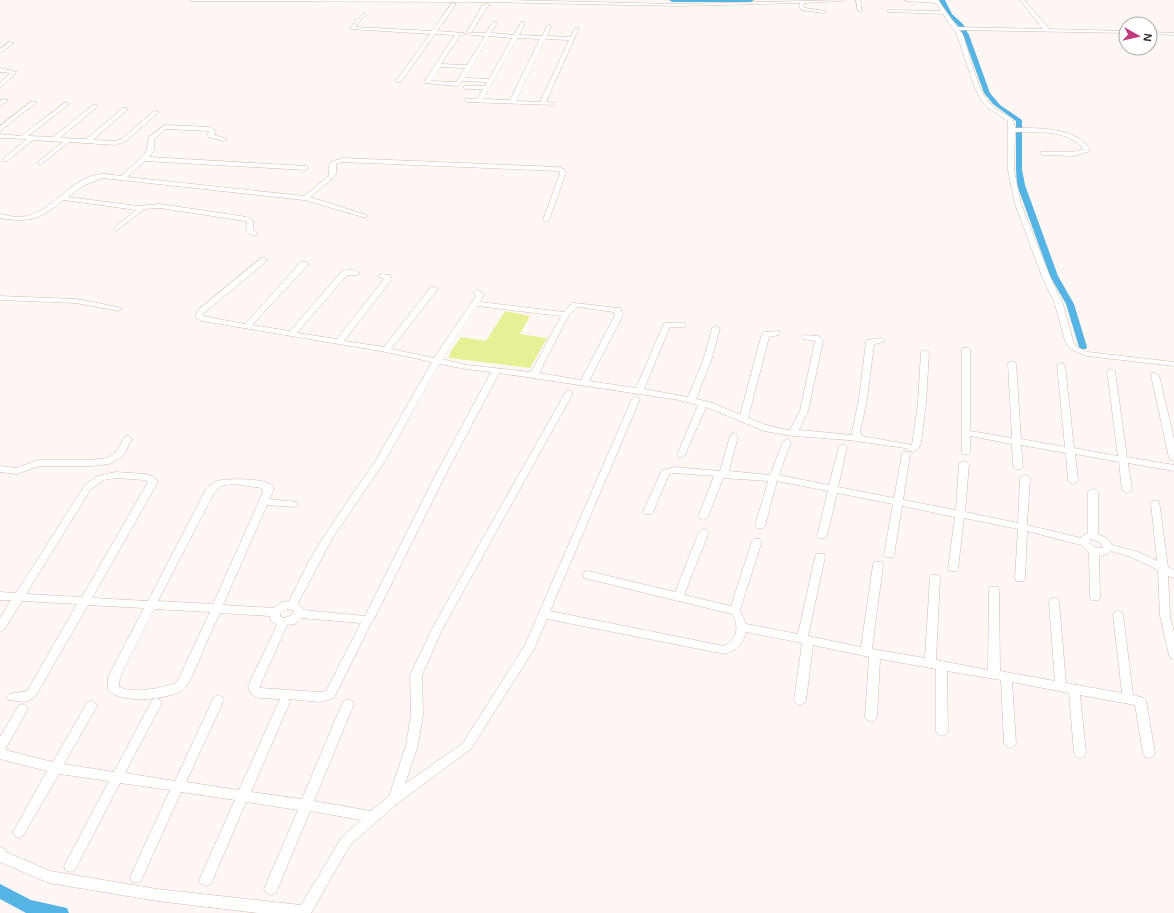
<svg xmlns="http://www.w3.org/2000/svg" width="1174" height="913" viewBox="0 0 1174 913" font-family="Arial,sans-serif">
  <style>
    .green { fill: #e7f097 }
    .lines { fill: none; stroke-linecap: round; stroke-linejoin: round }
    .canal { fill: #55b4e3; fill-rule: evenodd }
    .minor-casing { stroke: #cebcb1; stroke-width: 1 }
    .minor { fill: #fff; fill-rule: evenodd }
  </style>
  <rect width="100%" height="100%" fill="#fff7f3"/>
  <!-- green -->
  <path class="green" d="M505 311 530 316 520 334 547 338 530 368 449 358 451 351 461 337 486 341Z"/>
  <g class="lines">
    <!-- canal -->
    <path class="canal" d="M669 0H754L751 2H672Z
      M939 0H945L952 14 963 24 969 35 990 93 1000 105 1022 120V169L1025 185 1058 276 1074 304 1087 347 1086 349H1080L1079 347 1066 304 1050 276 1017 185 1016 169V121L993 104 984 93 963 35 959 27 947 14Z
      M0 884 31 900 67 908 69 913H26L0 899Z"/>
    <defs>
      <path id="minor" d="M190 0H505L677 4 844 0 842 1 805 3 803 5 805 8 826 11V12L824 13 801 10 799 5 800 3 677 6 485 2 192 1Z
        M856 0H860L862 12 858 11Z
        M905 0H938L957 27 1043 29 1020 0H1024L1049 29 1126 31V33L959 30 963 35C969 52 977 88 988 101 993 109 1005 114 1013 119L1015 128C1040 128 1074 127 1090 149L1088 152 1073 156 1043 155 1041 154V152H1073L1084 149C1069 130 1037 132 1015 132L1014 170 1021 204 1051 279 1063 304 1073 341 1077 347 1088 352 1174 362V366L1087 356 1070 349 1065 341 1055 304 1043 279 1015 204 1008 170V121L988 108 982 102 975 88 957 35 943 14 889 12 887 11 889 10 941 11 936 3 907 1Z
        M452 3 456 4 437 31 464 33 466 34 460 35 441 64 467 65 485 36 472 35 467 32 482 6 486 4 490 5 486 8 471 33H486L493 22H495L497 23 491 33 514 35 521 22H523L525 23 519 35 542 36 547 26 549 25 551 26 547 36 571 37 575 28H579L546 102 555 103V105L467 102 465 101V99H477L483 89H466L463 87 464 86H485L487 82 462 81 457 86 425 83 424 82 455 35 435 34 401 82H397L396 81 430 34 351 29 349 28 364 13 366 14 355 27 432 31ZM489 36 512 38 489 79 465 78ZM517 38 540 39 510 100 483 99ZM545 39 569 40 540 102 516 101ZM440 67 465 68 456 82 431 81Z
        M1150 32 1174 33V35L1150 34Z
        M9 42 14 43 0 53V49Z
        M0 68 17 72 0 88V83L10 73 0 72Z
        M3 99 8 100 0 106V101Z
        M32 101 37 102 0 131V126Z
        M66 102 68 103V105L28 136 53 137 93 105H97V107L60 138 86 139 123 108H127V110L93 140 115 141 122 139 154 111 159 112 126 141 115 145 69 142 40 165 37 163 38 162 63 142 33 140 7 161H3V159L27 139 0 138V134L21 136Z
        M165 125 211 127 216 131 214 135 227 139 224 141 208 137 207 136 209 131 166 129 154 139V150L149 157 306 166 309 168 306 170 145 161 127 177 304 196 329 176V166L331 162 342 158 558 167 564 169 566 173 549 220 546 222 543 220 560 173 559 171 342 162 336 164V174L333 178 310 197 367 215V217H363L304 200 102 178 83 186 68 197 138 206 160 204 247 217 253 221V230L258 234 255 236C247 234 245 230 247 222L245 221 160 208 144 209 116 231 114 230V228L136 210 64 200C40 219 31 223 0 218V214C7 215 14 218 21 217 53 214 70 176 102 174 108 174 115 175 121 176L146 153 149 137Z
        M261 258H264L268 260 204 313 203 316 245 324 301 262H307V266L252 325 290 331 342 271C347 270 356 269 360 273L356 275H347L297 333 337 339 384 279 378 276 382 274 390 275 392 279 344 341 384 347 431 287H434L438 289 391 349 434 358 476 296 473 292 477 290 484 294 480 302 564 312 572 303H575L617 308H620L623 315 589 381 636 388 664 323H685L686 325 685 327H670L644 389 688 397 703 361 712 328 716 326 720 328 711 361 696 399 713 403 740 415 761 337 764 332 779 331 780 333 779 335 769 337 748 418C762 424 775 428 790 430L800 411 815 341 803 339 802 337 803 335 819 336 823 341 808 411 799 430 853 435 852 432 859 399 866 342 867 340 881 338 885 340 884 342 874 344 867 399 860 432 862 436 912 445 918 403 921 352 925 350 929 352 926 403 921 443 919 448 913 452 905 448 849 440 793 436 764 431 706 407 685 455 681 458 677 455 698 405 679 400 499 373 446 474 374 619V620L371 623 334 698 320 702 288 699 290 702 251 792 302 799 342 704 344 701 348 699 352 701 354 704 314 801 371 811 389 796 406 745 411 715 410 675 434 625 565 393 569 390 573 393 443 628 422 675 423 715 418 745 405 784 463 743 525 645 632 399 636 396 640 399 550 611 724 646C737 640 740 625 732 614L588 579 584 578 583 575 584 572 588 571 675 592 699 532 701 530H707L709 532 684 595 731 606 752 541 754 539H760L762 541 740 610 746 624 798 634 815 557 816 554H824L825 557 808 636 861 647 873 565 874 562H882L883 565 872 649 925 658 930 578 931 575H939L940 578 936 660 988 670 989 590 990 587H998L999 590 1000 671 1055 681 1049 602 1050 599 1054 598 1058 599 1059 602 1066 683 1122 693 1113 615 1114 612 1118 611 1122 612 1123 615 1133 695 1144 698 1146 701 1155 753 1153 757 1149 758 1145 757 1143 753 1135 705 1080 695 1086 753 1084 757 1080 758 1076 757 1074 753 1069 693 1012 682 1016 743 1014 746 1010 748 1006 746 1004 743 1001 680 947 671 948 731 946 734 942 736 938 734 936 731V669L880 659 877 717 875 720 871 722 867 720 865 717 869 657 813 645 806 700 804 703 800 705 796 703 794 700 802 643 746 632C743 644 737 650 725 654L547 619 534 649 471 749 398 803 350 845 311 913H258L157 901 49 883 0 862V847L5 849 6 852 50 871 157 889 301 905 342 837 361 820 310 811 276 893 271 895 266 893 264 889 298 810 246 802 211 884 206 886 201 884 199 880 235 800 181 792 141 881 136 883 131 881 130 877 170 790 120 783 75 870 70 872 65 870 64 866 109 781 59 774 23 836 19 838 15 836 13 832 47 771 0 759V737L18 706 22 704 26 706 28 709 5 750 53 762 87 703 91 701 95 703 97 706 64 764 114 772 152 700 156 698 160 700 162 703 125 773 175 781 214 697 218 695 222 697 224 700 186 782 239 790 280 699 259 698 251 694 248 686 277 625 271 621 270 616 220 613C212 629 205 646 198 663 194 671 191 681 185 688 174 700 117 705 108 689 107 686 108 681 108 677L144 608 88 605 35 697 25 702 9 700 7 697 9 694 27 691 77 604 22 601 4 630 0 631V618L11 600H0V592L16 593 85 485 98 476 115 472 146 474 154 477 158 482 92 598 148 601 205 491C208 486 212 483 217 481 226 478 270 478 273 487 274 491 271 496 269 499L297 502 299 504 294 507 267 505 223 605 273 608 282 602 289 601 309 561 326 533 376 460 432 362 386 352 202 321 195 317 198 310ZM477 306 561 316 531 372 466 365 442 359ZM577 307 614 312 615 315 581 380 539 373 569 315ZM439 364 466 369 491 372 436 474 365 616 304 610 298 603 333 537 385 461ZM115 478 145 480 148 482 82 597 26 594 91 489 104 480ZM234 484 262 488 263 492 213 604 158 601 214 493 221 486ZM154 609 210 612 177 682C166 688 128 695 119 686L120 677ZM287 609 293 610 294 613 288 617 282 618 280 616V613ZM301 618 361 623 326 691 320 692 260 688V686L287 625 295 624Z
        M0 296 76 299 118 307 122 309 118 311 76 303 0 300Z
        M963 348H969L970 350V431L1012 438 1008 363 1012 361 1016 363 1021 439 1065 447 1057 365 1061 363 1065 365 1074 448 1118 456 1107 371 1111 369 1115 371 1127 457 1174 465V471L1128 463 1132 490 1127 493 1122 490 1119 462 1075 454 1078 481 1073 484 1068 481 1066 453 1021 445 1023 467 1018 470 1013 467 1012 444 970 436V452L969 454H963L962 452V350Z
        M1152 373H1155L1159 375 1174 439V461L1169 458 1151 375Z
        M734 433 738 436 729 471 770 475 783 442 787 439 791 442 779 475 829 485 839 447 843 444 847 447 838 487 894 498 902 454 903 452H909L910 454 903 500 956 510 959 464 964 461 967 462 969 464 965 512 1018 523 1020 478 1025 475 1028 476 1030 478 1027 525 1081 538 1083 535 1088 533V492L1093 489 1096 490 1098 492V534L1107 538 1112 545 1138 552 1157 561 1151 503 1153 501H1159L1168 567 1174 570V578L1168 576 1170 616 1174 632V659L1170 658 1169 655 1160 616 1158 570 1131 557 1111 551 1107 554 1099 556 1100 597 1099 600H1091L1090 597 1089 553 1081 545 1027 531 1025 578 1024 581H1016L1015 578 1018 529 964 518 958 568 957 571H949L948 568 955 517 902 506 894 555 893 557H885L884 555 893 504 837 493 827 536 825 538H819L817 536 828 491 777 481 765 526 763 528H757L755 526 768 481 723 478 708 517 703 520 698 517 714 476 675 473 669 474 653 512 651 514H645L643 512 662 470 675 467 720 471 730 436ZM1090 539 1100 542 1103 548 1094 547 1089 542Z
        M128 436 132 439 123 456 109 464 92 466H39L17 474 0 472V466L16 468 38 460H92L107 458 116 452 125 437Z"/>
    </defs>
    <!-- minor casing -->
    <use href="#minor" class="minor-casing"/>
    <!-- minor -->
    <use href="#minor" class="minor"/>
  </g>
  <!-- north arrow -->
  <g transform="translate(1138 36) rotate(98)"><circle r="19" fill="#ffffff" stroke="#aba9a7"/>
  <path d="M0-3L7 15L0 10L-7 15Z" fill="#bf397b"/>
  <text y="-6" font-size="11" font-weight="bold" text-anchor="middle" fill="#2e2723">N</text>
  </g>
</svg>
